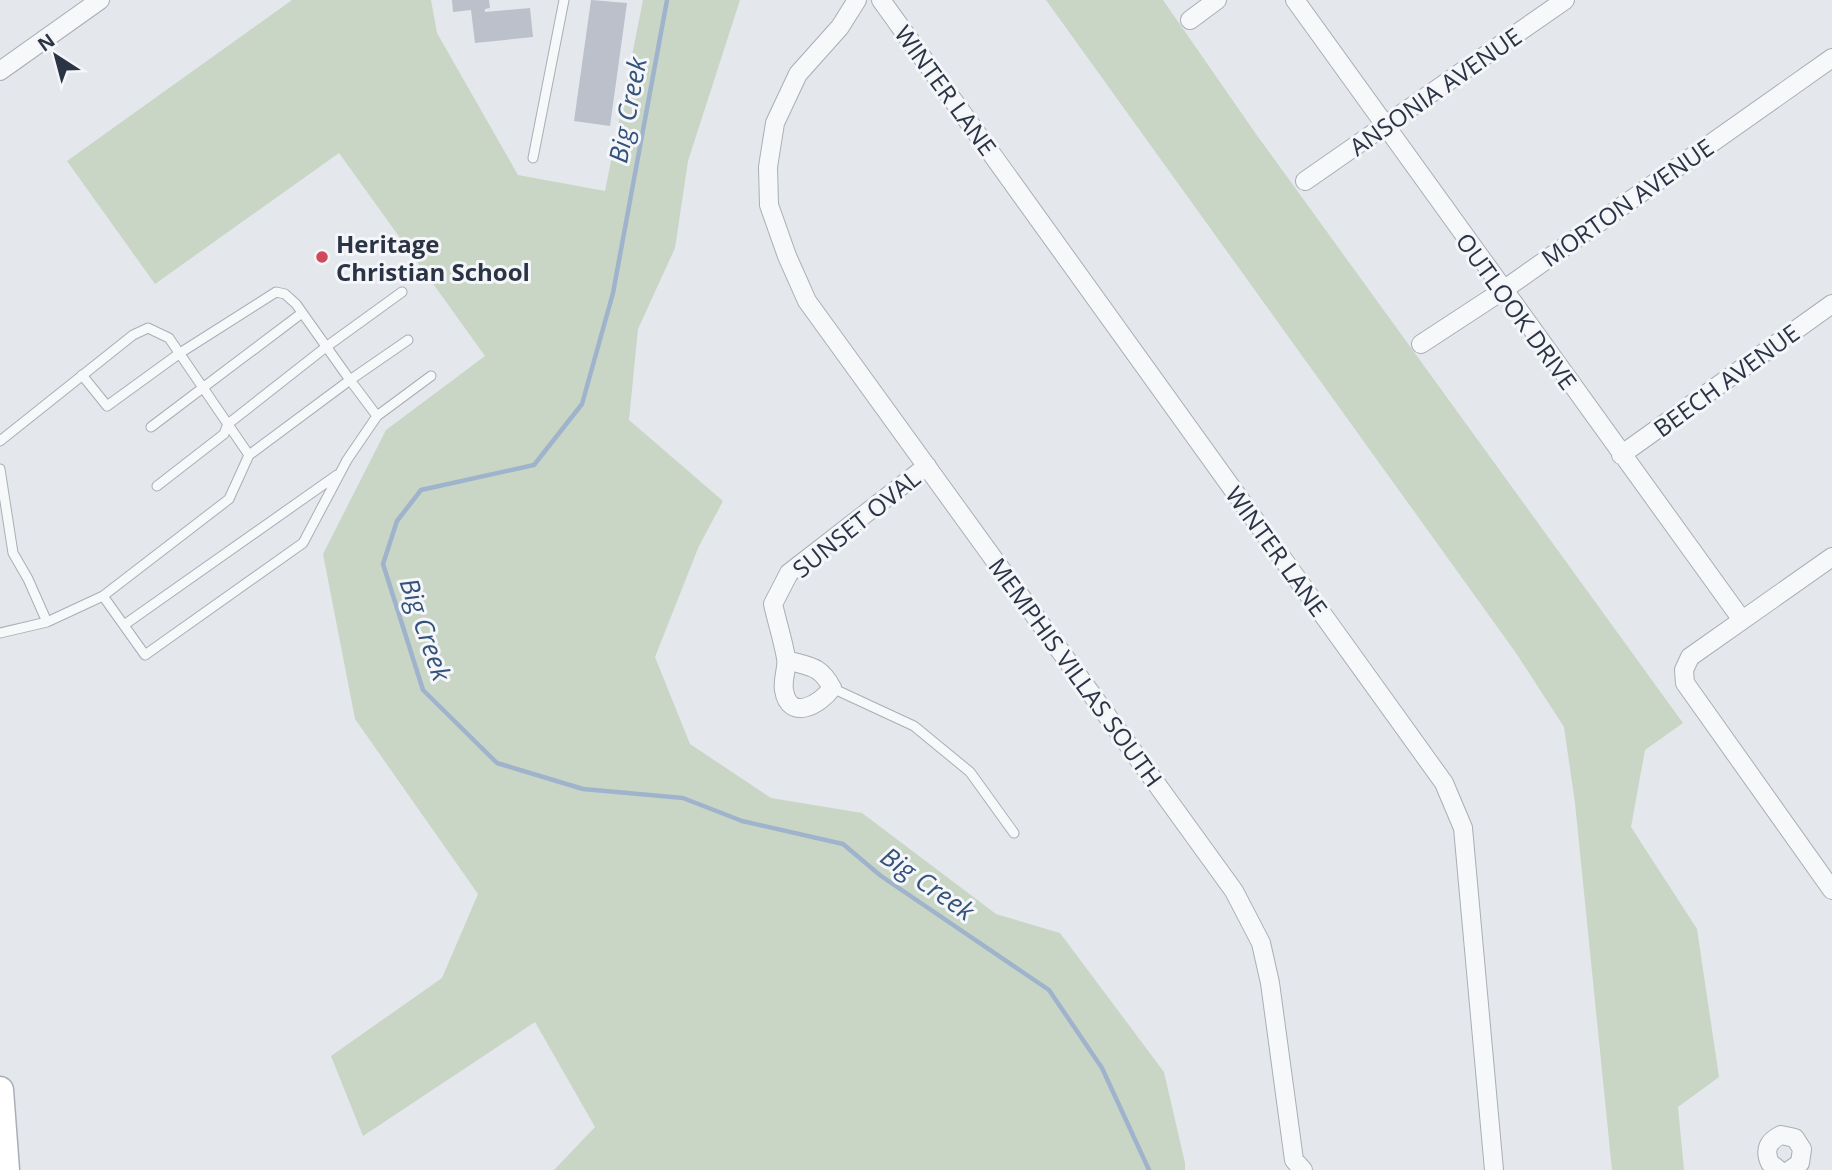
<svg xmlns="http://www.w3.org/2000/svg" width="1832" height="1170" viewBox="0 0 1832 1170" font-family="'Open Sans',sans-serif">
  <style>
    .green { fill: #c9d6c5 }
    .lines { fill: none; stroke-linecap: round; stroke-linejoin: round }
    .stream { stroke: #9fb4cc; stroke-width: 4.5 }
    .building { fill: #bbc0ca }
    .service-casing { stroke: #a9aeb7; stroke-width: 11 }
    .minor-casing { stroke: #a9aeb7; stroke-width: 20 }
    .secondary-casing { stroke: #a9aeb7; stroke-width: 29 }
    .service { stroke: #f7f8fa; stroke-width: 9 }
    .minor { stroke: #f7f8fa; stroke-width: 18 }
    .secondary { stroke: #fff; stroke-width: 26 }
    .poi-dot { fill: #d1495b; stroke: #f4f6f9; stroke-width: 2.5 }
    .labels { text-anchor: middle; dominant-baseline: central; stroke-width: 6; stroke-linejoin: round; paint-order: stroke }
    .street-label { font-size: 24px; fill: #2b3445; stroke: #f4f6f9 }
    .poi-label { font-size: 24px; font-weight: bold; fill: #2b3445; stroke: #f4f6f9; text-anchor: start }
    .water-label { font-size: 26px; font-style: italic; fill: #34527a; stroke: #f4f6f9 }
  </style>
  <rect width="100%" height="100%" fill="#e4e7ec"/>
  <!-- green -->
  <path class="green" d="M292 0H431L437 33 518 175 605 191 643 0H740L688 161 675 248 638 329 629 420 723 501 699 546 655 657 690 744 771 798 862 813 996 914 1060 933 1164 1072 1185 1163V1170H554L595 1127 535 1022 363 1136 331 1056 442 978 478 894 355 719 323 554 386 430 485 356 339 153 155 284 67 161Z
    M1046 0H1163L1256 134 1683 723 1645 750 1631 827 1697 929 1719 1077 1678 1107 1684 1170H1612L1575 803 1564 727 1516 653Z"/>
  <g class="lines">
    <!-- stream -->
    <path class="stream" d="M667 0 613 293 582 404 534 465 421 490 397 521 383 564 423 690 497 763 583 789 683 798 742 821 843 844 881 876 1049 990 1102 1068 1149 1170"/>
  </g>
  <!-- building -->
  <path class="building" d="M452 0H489L490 8 485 9V12L530 8 533 37 475 43 471 10 453 12Z
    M591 0 627 3 610 126 574 121Z"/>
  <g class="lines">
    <defs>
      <path id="service" d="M533 158 564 0
        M408 340 350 380 377 416 431 376
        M82 375 107 406 180 353 276 292 285 294 296 304 350 380 249 455
        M151 427 302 313
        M0 441 133 335 148 328 169 338 249 455 229 499 103 596 47 622 0 633
        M0 469 13 553 28 579 47 622
        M157 486 224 434 228 424 326 347 402 292
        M103 596 145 655 303 543 347 460 377 416
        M124 625 337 475
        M832 688 914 726 970 772 1014 833"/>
      <path id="minor" d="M857 0 840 27 798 74 775 123 768 167 769 205 787 256 807 301 1234 891 1261 943 1270 983 1294 1160 1303 1170
        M881 0 1444 783 1463 828 1494 1170
        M1295 0 1742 620
        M1190 20 1217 0
        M0 71 100 0
        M1305 181 1565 0
        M1421 344 1502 291 1832 58
        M1621 455 1832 304
        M1832 557 1690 657 1684 670 1685 683 1832 890
        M787 660C810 667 820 665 832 688 820 705 789 722 784 690 782 679 788 668 786 658 783 640 777 622 773 604L789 573 927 466
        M1779 1170 1770 1163C1764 1150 1768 1141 1781 1135L1795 1138 1802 1149 1800 1163 1790 1170"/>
      <path id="secondary" d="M0 1090 6 1170"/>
    </defs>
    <!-- service casing -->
    <use href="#service" class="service-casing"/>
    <!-- minor casing -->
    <use href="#minor" class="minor-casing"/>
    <!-- secondary casing -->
    <use href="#secondary" class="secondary-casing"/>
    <!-- service -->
    <use href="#service" class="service"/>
    <!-- minor -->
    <use href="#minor" class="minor"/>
    <!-- secondary -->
    <use href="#secondary" class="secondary"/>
  </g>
  <!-- markers -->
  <circle class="poi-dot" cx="322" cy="257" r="7"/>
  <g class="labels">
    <!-- street labels -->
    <g class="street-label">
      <text transform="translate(946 90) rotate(54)">WINTER LANE</text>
      <text transform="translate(1435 91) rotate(-35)">ANSONIA AVENUE</text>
      <text transform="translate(1627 202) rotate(-35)">MORTON AVENUE</text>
      <text transform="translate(1517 311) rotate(54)">OUTLOOK DRIVE</text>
      <text transform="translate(1726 380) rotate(-36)">BEECH AVENUE</text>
      <text transform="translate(856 523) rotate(-39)">SUNSET OVAL</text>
      <text transform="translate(1277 551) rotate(54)">WINTER LANE</text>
      <text transform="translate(1076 672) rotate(54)">MEMPHIS VILLAS SOUTH</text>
    </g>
    <!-- poi labels -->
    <g class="poi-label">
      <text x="336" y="243">Heritage<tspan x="336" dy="28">Christian School</tspan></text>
    </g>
    <!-- water labels -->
    <g class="water-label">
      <text transform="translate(627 110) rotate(-79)">Big Creek</text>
      <text transform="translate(426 629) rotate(71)">Big Creek</text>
      <text transform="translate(928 883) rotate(35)">Big Creek</text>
    </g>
  </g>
  <!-- north arrow -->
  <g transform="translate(56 56) rotate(324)" stroke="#f4f6f9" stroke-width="5" paint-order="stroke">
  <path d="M0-5L12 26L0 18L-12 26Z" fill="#2b3445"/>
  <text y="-10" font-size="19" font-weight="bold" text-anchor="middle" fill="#2b3445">N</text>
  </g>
</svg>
